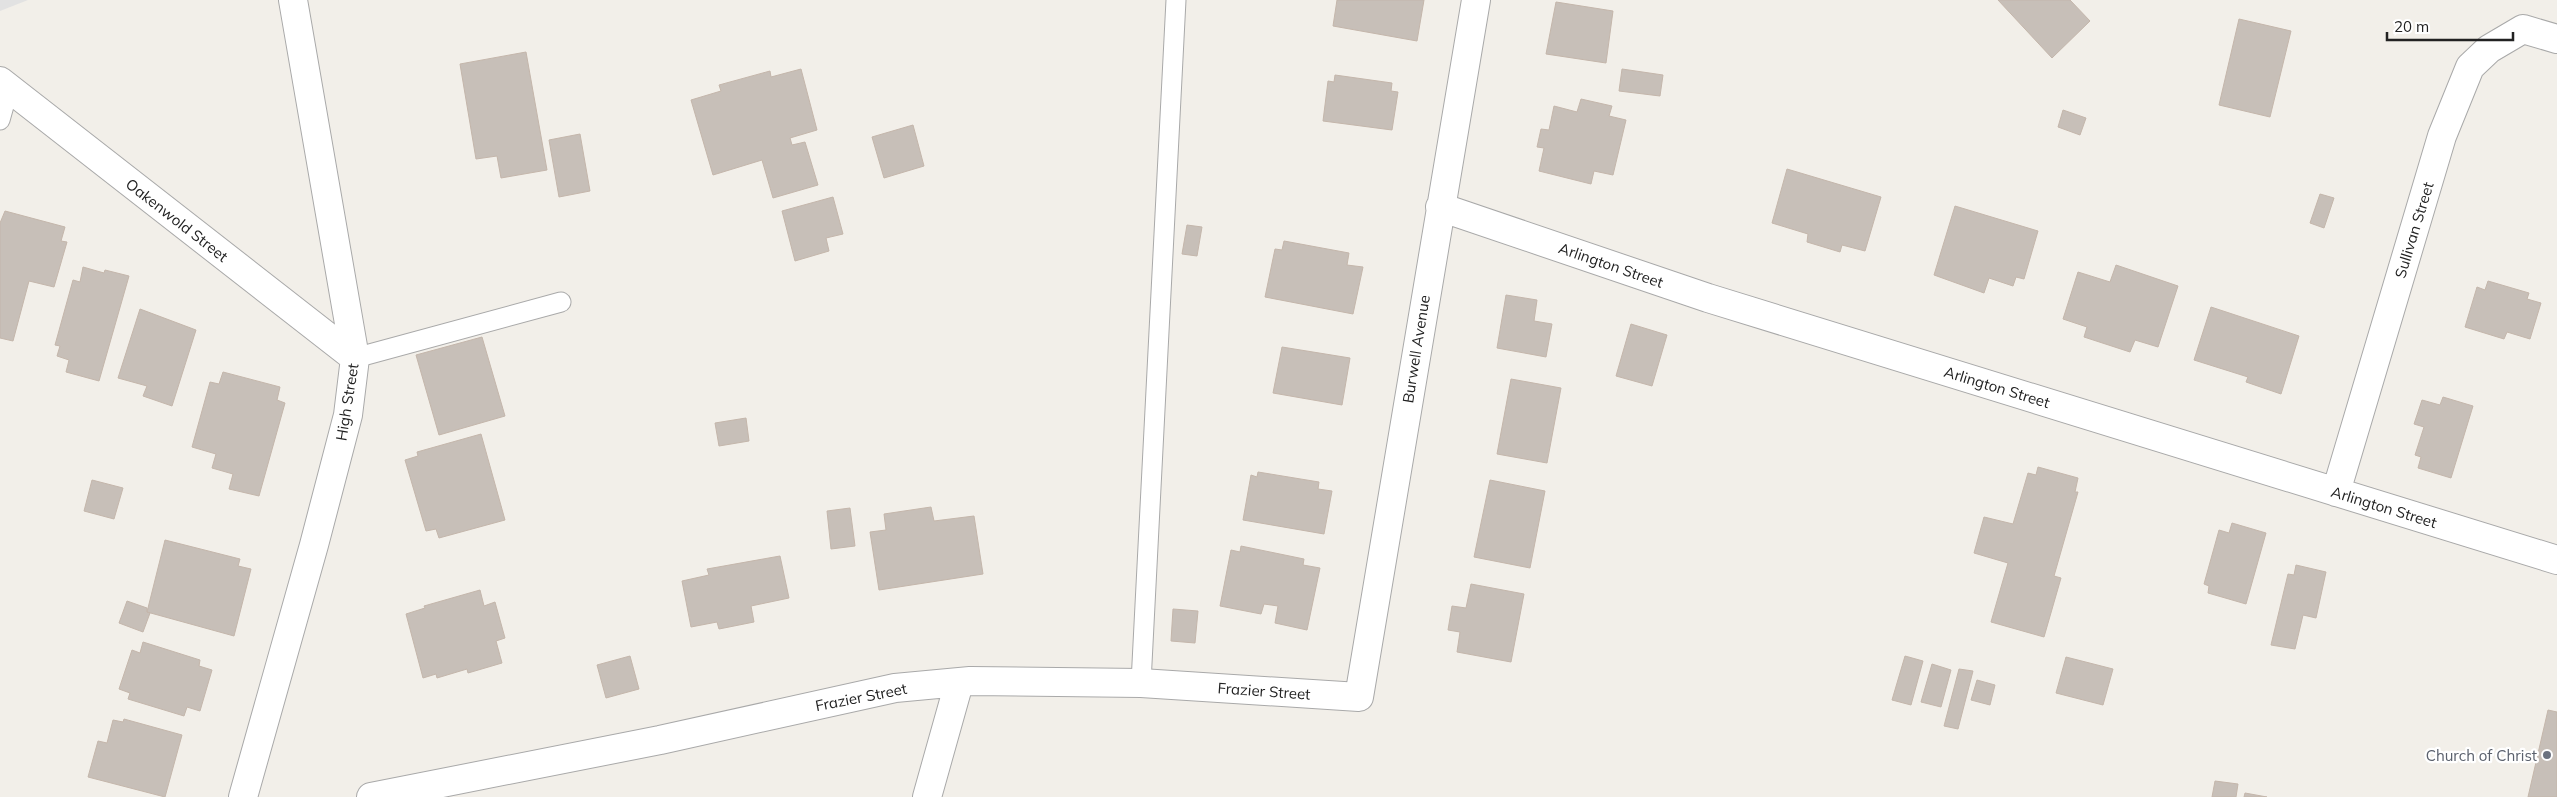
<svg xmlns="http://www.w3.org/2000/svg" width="2557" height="797" viewBox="0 0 2557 797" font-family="Mulish,sans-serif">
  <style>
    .parking { fill: #e2e2e2 }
    .building { fill: #c7bfb8; stroke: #c4b6ab }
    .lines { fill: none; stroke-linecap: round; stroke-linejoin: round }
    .lane-casing { stroke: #a9a9a9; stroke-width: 21 }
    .street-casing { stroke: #a9a9a9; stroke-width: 30 }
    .lane { stroke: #fff; stroke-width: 19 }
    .street { stroke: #fff; stroke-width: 28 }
    .worship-dot { fill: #6b7280; stroke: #fff; stroke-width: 2 }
    .labels { text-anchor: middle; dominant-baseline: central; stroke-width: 4.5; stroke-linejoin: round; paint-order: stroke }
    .street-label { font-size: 15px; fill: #222; stroke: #fff }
    .worship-label { font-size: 15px; fill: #5b616d; stroke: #fff; text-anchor: end }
  </style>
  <rect width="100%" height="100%" fill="#f2efe9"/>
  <!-- parking -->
  <path class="parking" d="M0 0H28L0 11Z"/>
  <!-- building -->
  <path class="building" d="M1337 0H1424L1417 41 1333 26Z
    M1998 0H2070L2090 21 2052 58Z
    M1556 2 1613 11 1606 63 1546 54Z
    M2239 19 2291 31 2270 117 2219 105Z
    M526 52 547 170 501 178 497 156 476 159 460 64Z
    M801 69 817 130 790 138 792 145 805 142 818 185 773 198 762 160 713 175 691 100 721 91 719 85 770 71 771 77Z
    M1622 69 1663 75 1660 96 1619 91Z
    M1335 75 1392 83 1391 91 1398 92 1392 130 1323 121 1328 81 1334 82Z
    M1581 99 1612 106 1609 116 1626 120 1613 175 1594 171 1591 184 1539 171 1544 148 1537 147 1541 129 1549 130 1554 106 1577 112Z
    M2063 110 2086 118 2080 135 2058 127Z
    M913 125 924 166 884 178 872 137Z
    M580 134 590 191 559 197 549 140Z
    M1787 169 1881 197 1865 251 1842 245 1840 252 1807 242 1808 234 1772 223Z
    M2320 194 2334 198 2324 228 2310 223Z
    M833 197 843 234 826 238 829 251 795 261 782 211Z
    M1955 206 2038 231 2024 279 2016 277 2013 286 1989 278 1984 293 1934 275Z
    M5 211 65 227 61 241 67 242 54 287 29 281 13 341 0 338V223Z
    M1187 225 1202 227 1197 256 1182 254Z
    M1284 241 1349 253 1347 265 1363 267 1353 314 1265 297 1275 249 1282 250Z
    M2116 265 2178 286 2158 347 2135 340 2130 352 2084 337 2087 327 2063 319 2078 272 2110 282Z
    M83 267 104 273 105 270 129 276 99 381 66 372 69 360 57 356 60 346 55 345 73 280 80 282Z
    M2488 281 2529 293 2527 299 2541 303 2530 339 2507 332 2504 339 2465 327 2477 287 2485 290Z
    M1506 295 1537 300 1534 321 1552 324 1546 357 1497 348Z
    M2211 307 2299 336 2281 394 2246 382 2248 377 2194 360Z
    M140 309 196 330 172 406 143 396 147 386 118 378Z
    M1631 324 1667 335 1652 386 1616 376Z
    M482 337 505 416 439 435 416 355Z
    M1282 347 1350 358 1342 405 1273 393Z
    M223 372 280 387 277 400 285 403 259 496 229 489 233 474 212 468 216 454 192 447 210 382 219 384Z
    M1511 379 1561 388 1547 463 1497 454Z
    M2443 397 2473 406 2451 478 2418 468 2421 457 2415 455 2424 427 2414 424 2422 400 2440 405Z
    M746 418 749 441 719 446 715 423Z
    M481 434 505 520 439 538 436 529 426 531 405 460 418 456 417 452Z
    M2038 467 2078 478 2075 492H2078L2054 576 2061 578 2044 637 1991 622 2008 563 1974 553 1984 517 2013 524 2028 473 2036 475Z
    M1258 472 1319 482 1318 489 1332 491 1324 534 1243 520 1251 475 1257 477Z
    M92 480 123 488 114 519 84 511Z
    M1490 480 1545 491 1530 568 1474 557Z
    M931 507 934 521 974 516 983 574 879 590 870 532 886 530 884 514Z
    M850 508 855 546 831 549 827 511Z
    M2232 523 2266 533 2246 604 2208 593 2209 586 2204 584 2219 530 2229 533Z
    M165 540 240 559 238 566 251 569 234 636 147 612Z
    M1241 546 1304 559 1303 565 1320 568 1307 630 1275 623 1278 606 1264 604 1261 614 1220 606 1231 550 1240 552Z
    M780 556 789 598 751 606 754 622 719 629 717 622 691 627 682 581 709 575 707 569Z
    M2296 565 2326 572 2316 618 2303 615 2295 649 2271 645 2288 574 2294 575Z
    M1471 584 1524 594 1511 662 1457 652 1460 632 1448 630 1452 606 1466 608Z
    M480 590 484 606 495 602 505 638 496 641 502 663 468 673 467 669 437 678 436 674 423 678 406 614 425 608 424 606Z
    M127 601 147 608V612L150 613 143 632 119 623Z
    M1173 609 1198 611 1195 643 1171 641Z
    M143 642 200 660 199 666 212 670 200 711 187 707 184 716 128 699 130 693 119 689 132 650 140 653Z
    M630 656 639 689 606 698 597 665Z
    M1905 656 1923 661 1911 705 1892 700Z
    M2066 657 2113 669 2103 705 2056 693Z
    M1932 664 1951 670 1941 707 1921 702Z
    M1959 669 1973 671 1958 729 1944 726Z
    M1977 680 1995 685 1990 705 1971 700Z
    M2548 710 2557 712V797H2528Z
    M124 719 182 735 165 797 88 777 98 741 107 743 113 720 123 722Z
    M2215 781 2238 784 2236 797H2212Z
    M2245 793 2267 797H2244Z"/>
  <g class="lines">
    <defs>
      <path id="lane" d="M0 120 9 88
        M355 358 561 302
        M1141 683 1176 0"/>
      <path id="street" d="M0 81 355 358
        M1440 207 1708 298 2557 560
        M2336 492 2442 136 2470 67 2489 49 2523 29 2557 39
        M243 797 314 545 348 415 355 358 293 0
        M371 797 660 740 895 688 970 681 1141 683 1359 697 1476 0
        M927 797 959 683"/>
    </defs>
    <!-- lane casing -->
    <use href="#lane" class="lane-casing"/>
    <!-- street casing -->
    <use href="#street" class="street-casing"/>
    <!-- lane -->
    <use href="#lane" class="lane"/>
    <!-- street -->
    <use href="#street" class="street"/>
  </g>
  <!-- markers -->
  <circle class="worship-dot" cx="2547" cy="755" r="5"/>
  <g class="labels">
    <!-- street labels -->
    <g class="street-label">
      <text transform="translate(177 220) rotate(38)">Oakenwold Street</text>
      <text transform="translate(2414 230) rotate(-73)">Sullivan Street</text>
      <text transform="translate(1611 265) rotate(19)">Arlington Street</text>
      <text transform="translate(1416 349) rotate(-81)">Burwell Avenue</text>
      <text transform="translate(1997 387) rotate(17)">Arlington Street</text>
      <text transform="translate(347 402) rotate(-81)">High Street</text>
      <text transform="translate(2384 507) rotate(17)">Arlington Street</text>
      <text transform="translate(1264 691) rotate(4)">Frazier Street</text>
      <text transform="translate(861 697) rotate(-11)">Frazier Street</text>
    </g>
    <!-- worship labels -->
    <g class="worship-label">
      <text x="2537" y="755">Church of Christ</text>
    </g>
  </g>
  <!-- scale -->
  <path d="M2387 32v8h126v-8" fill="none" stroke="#222222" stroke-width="2.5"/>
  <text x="2394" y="32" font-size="15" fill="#222222" stroke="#ffffff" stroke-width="4" paint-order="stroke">20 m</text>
</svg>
